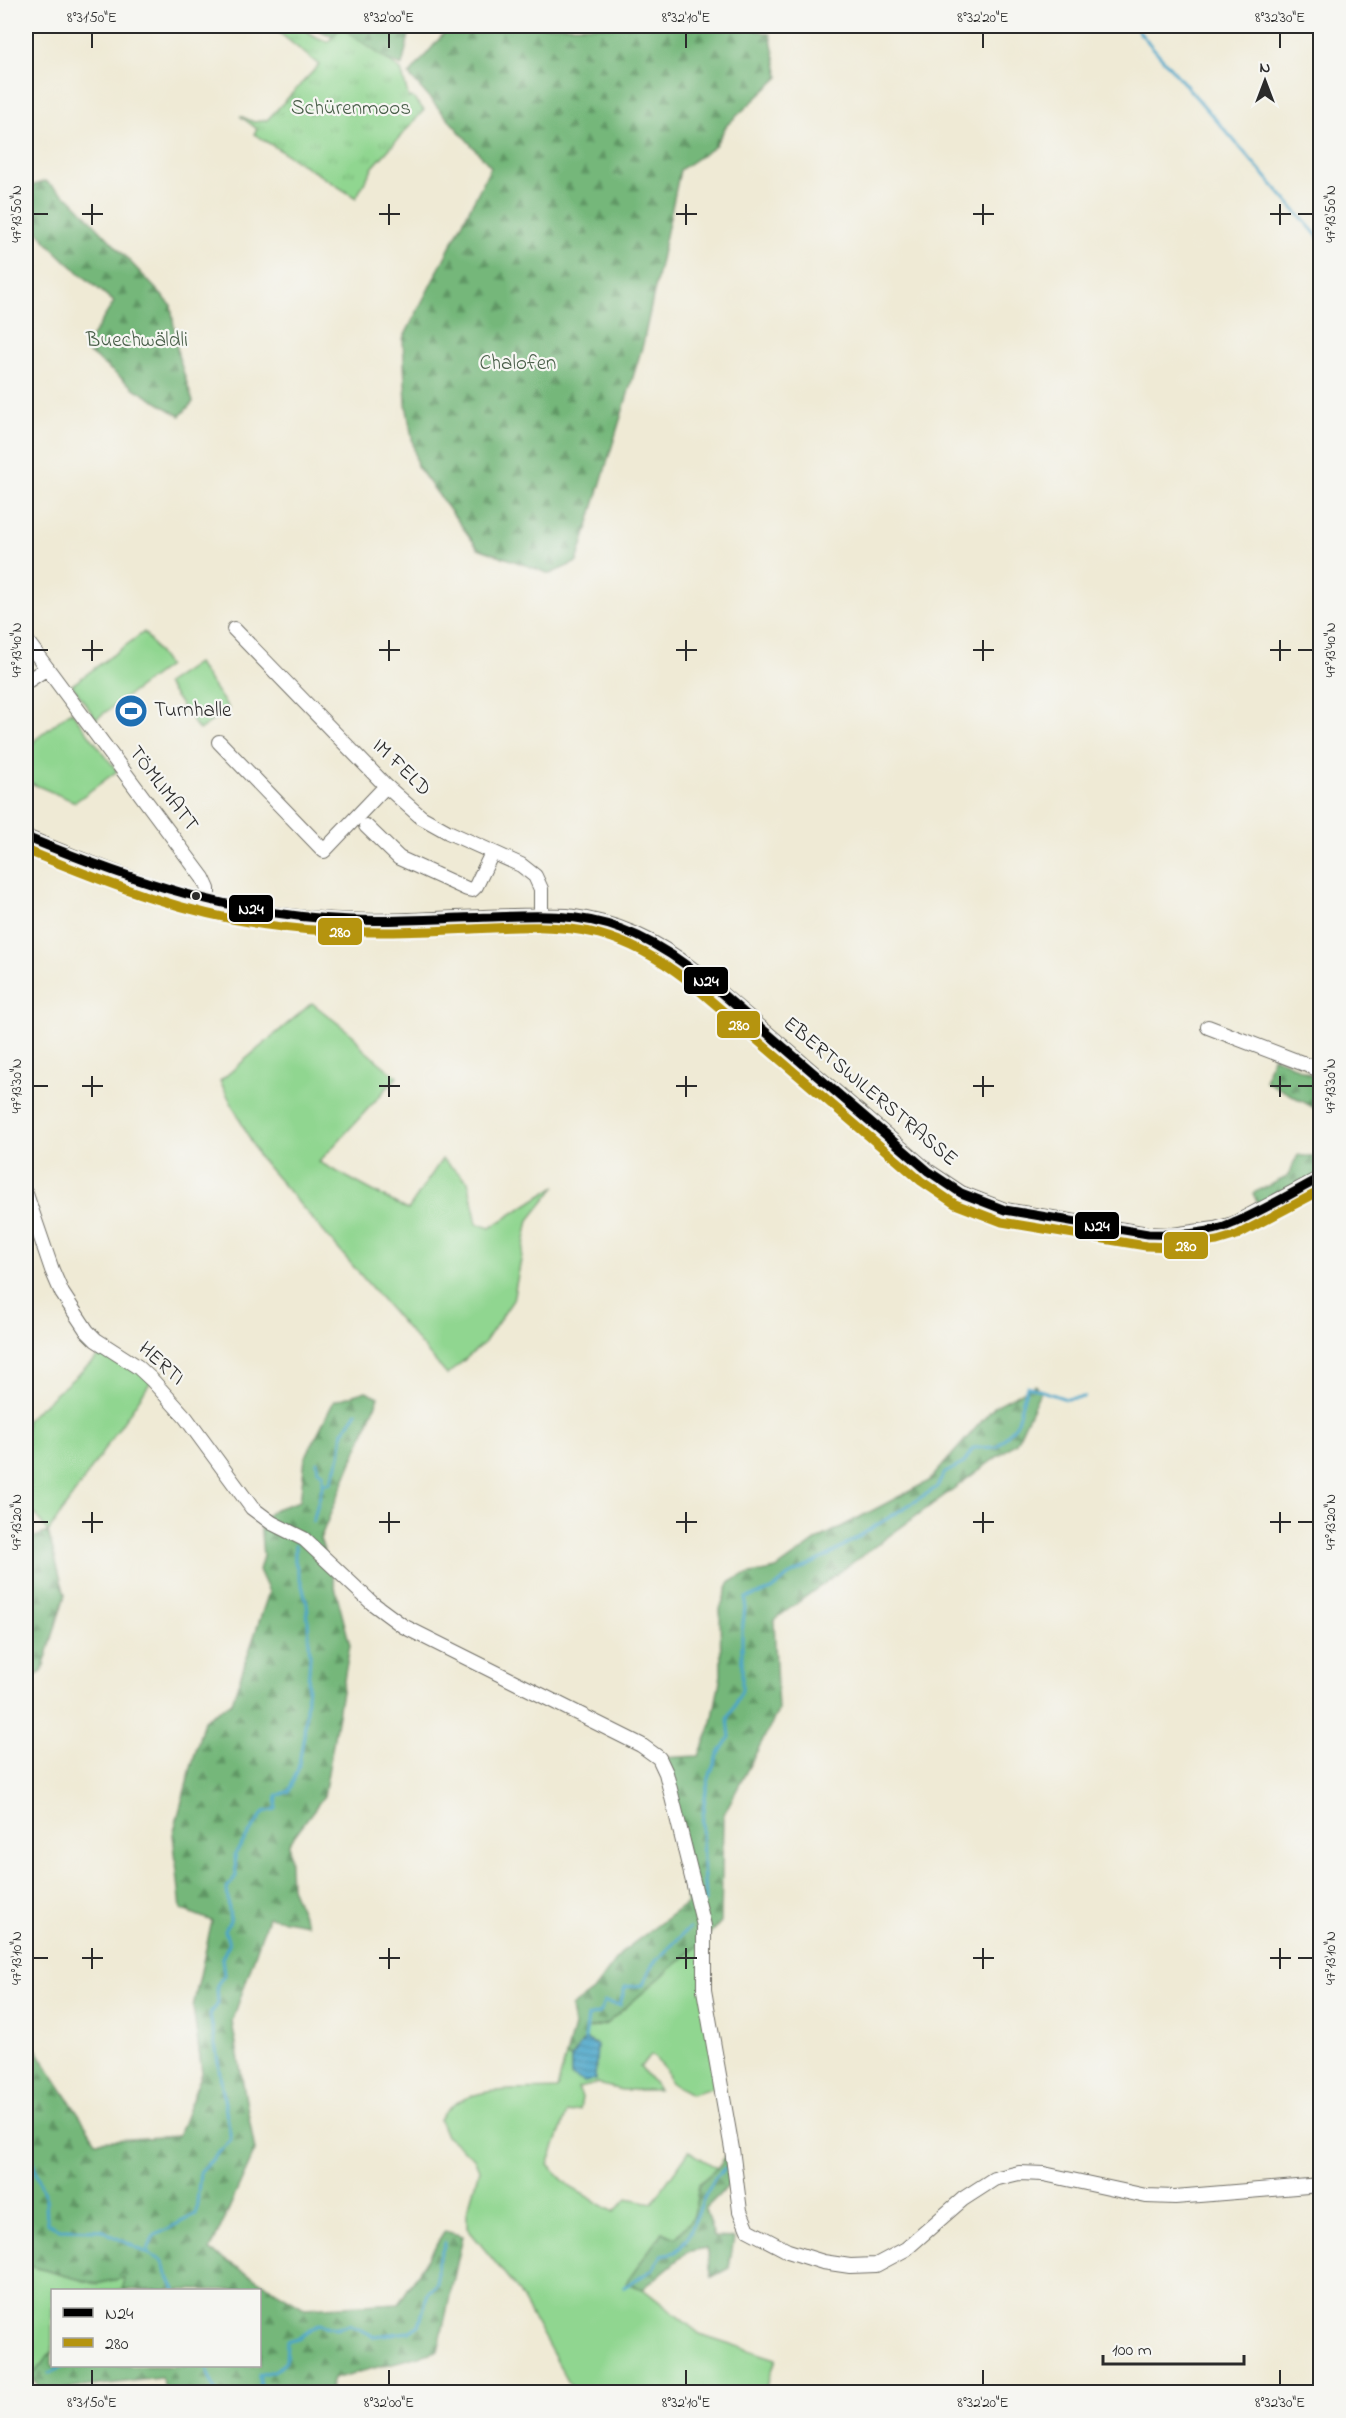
<svg xmlns="http://www.w3.org/2000/svg" width="1346" height="2418" viewBox="0 0 1346 2418" font-family="'Indie Flower',sans-serif">
  <style>
    .grass { fill: #90d690; stroke: #5e805e; stroke-width: 1.5 }
    .forest { fill: url(#forest-firs); stroke: #507152; stroke-width: 1.5 }
    .park { fill: url(#park-tufts); stroke: #5e805e; stroke-width: 1.5 }
    .water { fill: url(#water-rules); stroke: #3b687a; stroke-width: 1.5 }
    .lines { fill: none; stroke-linecap: round; stroke-linejoin: round }
    .stream { stroke: #4ba6c9; stroke-width: 3 }
    .minor-casing { stroke: #706e66; stroke-width: 16 }
    .minor { stroke: #fff; stroke-width: 14 }
    .bus-1-casing { stroke: #f6f6f2; stroke-width: 14 }
    .bus-2-casing { stroke: #f6f6f2; stroke-width: 14 }
    .bus-1 { stroke: #000; stroke-width: 9 }
    .bus-2 { stroke: #b5940f; stroke-width: 9 }
    .ticks { fill: none; stroke: #2b2b2b; stroke-width: 2 }
    .bus-dot { fill: #2b2b2b; stroke: #f6f6f2; stroke-width: 2 }
    .labels { text-anchor: middle; dominant-baseline: central; stroke-width: 4.5; stroke-linejoin: round; paint-order: stroke }
    .park-label { font-size: 21px; fill: #495e49; stroke: #f6f6f2 }
    .poi-label { font-size: 21px; fill: #2b2b2b; stroke: #f6f6f2; text-anchor: start }
    .street-label { font-size: 21px; fill: #2b2b2b; stroke: #f6f6f2 }
    .line-badge { stroke: #f6f6f2; stroke-width: 2 }
    .badge-label { font-size: 16px; text-anchor: middle; font-weight: bold; fill: #fff }
    .neatline { fill: none; stroke: #2b2b2b; stroke-width: 2 }
    .ticks-label { font-size: 15px; text-anchor: middle; fill: #2b2b2b }
  </style>
  <defs>
    <pattern id="forest-firs" width="22" height="20" patternUnits="userSpaceOnUse" patternTransform="scale(1.5)"><rect width="22" height="20" fill="#74b77a"/><path d="M5 1l3.5 6h-7zM16 11l3.5 6h-7z" fill="#5f9564"/></pattern>
    <pattern id="park-tufts" width="24" height="20" patternUnits="userSpaceOnUse" patternTransform="scale(1.5)"><rect width="24" height="20" fill="#90d690"/><path d="M3 7l-1-3M5 7V3M7 7l1-3M15 17l-1-3M17 17v-4M19 17l1-3" fill="none" stroke="#7cb87c"/></pattern>
    <pattern id="water-rules" width="6" height="5" patternUnits="userSpaceOnUse" patternTransform="scale(1.5)"><rect width="6" height="5" fill="#4ba6c9"/><path d="M0 2.5h6" fill="none" stroke="#3f87a3"/></pattern>
  </defs>
  <rect width="100%" height="100%" fill="#f6f6f2"/>
  <filter id="ink" filterUnits="userSpaceOnUse"><feTurbulence type="fractalNoise" baseFrequency=".0167" numOctaves="2"/><feDisplacementMap in="SourceGraphic" scale="12" xChannelSelector="R" yChannelSelector="G"/><feConvolveMatrix kernelMatrix="1 2 1 2 8 2 1 2 1" color-interpolation-filters="sRGB"/></filter>
  <filter id="wash" filterUnits="userSpaceOnUse"><feTurbulence type="fractalNoise" baseFrequency=".008" numOctaves="4" result="noise"/><feDisplacementMap in="SourceGraphic" scale="24" xChannelSelector="R" yChannelSelector="G"/><feGaussianBlur stdDeviation="1.35" result="paint"/><feColorMatrix in="noise" values="0 0 0 0 0 0 0 0 0 0 0 0 0 0 0 0 0 1.4 0 .05"/><feComposite in="paint" operator="in"/></filter>
  <g filter="url(#wash)">
    <rect width="100%" height="100%" fill="#efead5"/>
    <!-- grass -->
    <path class="grass" d="M144 632 168 666 96 719 72 685Z
      M197 663 229 709 199 730 166 684Z
      M71 711 117 771 75 802 26 781V757L35 740Z
      M312 1003 354 1036 363 1049 397 1077 319 1162 408 1210 442 1159 468 1181 477 1224 490 1228 556 1186 529 1220 513 1300 485 1342 447 1375 259 1157 220 1081Z
      M108 1348 152 1380 48 1532 26 1502V1420Z
      M704 1940 715 2087 691 2094 669 2082 666 2070 652 2055 640 2067 659 2090H622L597 2084 578 2088 582 2097 580 2110 567 2113 548 2165 570 2187 614 2212 627 2198 652 2203 689 2151 717 2168 699 2184 694 2216 676 2238 662 2232 627 2283 643 2289 700 2334 776 2359 765 2392H574L517 2289 467 2228V2212L479 2170 474 2158 446 2136 439 2119C465 2083 517 2091 557 2089L566 2056 571 2058V2076L597 2045 585 2039 587 2029 606 2024Z
      M26 2265 96 2284 125 2277 124 2290H52V2352L31 2377H26Z"/>
    <!-- forest -->
    <path class="forest" d="M309 26H411L402 66Z
      M450 26H743L770 34 779 77 727 125 714 147 680 170 643 344 577 562 550 574 478 548 417 466 406 404 403 339 491 167 409 75Z
      M45 181 73 201 171 305 178 355 193 402 180 416 135 389 84 349 114 302C90 280 31 239 26 206 24 201 25 194 26 188Z
      M1273 1056 1320 1079V1111L1265 1081Z
      M1320 1152V1175L1259 1206 1253 1193 1287 1177 1298 1155 1314 1157Z
      M1035 1385 1040 1392 1016 1443 774 1620 778 1711 723 1816 721 1922 704 1940 606 2024 587 2029 585 2039 571 2058 566 2056 574 2026 571 2007 593 1991 623 1951 687 1903 686 1850 659 1758 699 1756 712 1722 721 1675 720 1609 729 1583 741 1576 776 1569 820 1538 929 1481 995 1406Z
      M366 1391 379 1397 320 1539 329 1564 350 1645 324 1796 289 1843 291 1888 307 1924 268 1917 232 2022 255 2151 210 2251 304 2308 399 2303 445 2231 463 2236 438 2351 333 2379 329 2392H167L161 2378 66 2389 40 2387 31 2377 52 2352V2366H260V2290H124V2278L96 2284 26 2265V2034L96 2141 178 2136 202 2073 193 2007 212 1921 181 1909 173 1834 204 1720 232 1702 269 1592 259 1570 263 1556 260 1521 275 1509 300 1501 305 1458 334 1401Z
      M48 1532 65 1595 42 1672 26 1681V1540Z
      M728 2153 733 2181 705 2209 714 2237 734 2238 729 2268 712 2277 706 2248 687 2252 643 2289 626 2283 662 2232 676 2238 694 2216 699 2184 717 2168Z"/>
    <!-- park -->
    <path class="park" d="M271 26H300L314 36 328 42 341 27 401 70 409 98 412 97 424 110 373 167 356 198 254 134 257 129 240 116 254 122 267 120 319 65Z"/>
    <!-- water -->
    <path class="water" d="M585 2039 597 2045 595 2080 584 2082 571 2076V2058Z"/>
    <g class="lines">
      <!-- stream -->
      <path class="stream" d="M1134 26 1320 239
        M317 1462 318 1470 323 1473V1484
        M313 1522 323 1484 331 1482 340 1456 343 1432 357 1412
        M705 1902C703 1846 693 1783 730 1737L728 1719 742 1690V1632L746 1598 772 1590 788 1576 829 1555 936 1488 945 1473 964 1463 973 1448 997 1447 1016 1425 1027 1386 1066 1399 1084 1397
        M585 2039 588 2017 600 2013 604 2002 620 2005 625 1987 643 1985 653 1964 689 1928
        M26 2158 32 2161 46 2199 47 2223 59 2229 101 2230 161 2260 175 2290
        M147 2252 154 2236 196 2214 200 2172 231 2140 210 2014 218 2004 217 1985 224 1975 222 1958 229 1944 225 1931 230 1921 227 1888 236 1876 235 1854 264 1812 276 1809 277 1796 289 1791 298 1769 304 1735 310 1657 307 1603 295 1561V1545
        M624 2287 652 2270 662 2255 675 2252 688 2237 704 2198 715 2178 725 2168
        M205 2366 216 2392
        M49 2373 65 2366
        M260 2392 259 2375 276 2370 286 2361 287 2341 300 2337 319 2324 336 2329 349 2324 374 2336 409 2332 419 2325 428 2293 437 2284V2264L445 2243"/>
    </g>
  </g>
  <g filter="url(#ink)">
    <g class="lines">
      <defs>
        <path id="minor" d="M234 629 386 786 421 817 448 832 521 865 535 876 541 889V915
          M26 640 203 878 208 889V903
          M26 682 47 668
          M219 742 324 851 386 786
          M366 826 399 858 467 889 472 890 476 886 492 853
          M26 837C126 879 212 912 322 919 404 925 486 913 567 916 617 922 656 940 695 971L928 1171 961 1193 1005 1210 1148 1234 1172 1235 1215 1229 1233 1224 1320 1178
          M1208 1027 1320 1070
          M26 1194 52 1270 62 1293 87 1331 96 1340 138 1367 152 1380 186 1418 252 1508 272 1523 304 1539 372 1603 403 1626 641 1745 659 1758 666 1773 704 1926V1990L732 2149 740 2211 748 2230 788 2251 823 2262 850 2266 876 2265 906 2249 963 2199 994 2179 1019 2173 1044 2174 1146 2196 1175 2197 1320 2185"/>
      </defs>
      <!-- minor casing -->
      <use href="#minor" class="minor-casing"/>
      <!-- minor -->
      <use href="#minor" class="minor"/>
      <defs>
        <path id="bus-1" d="M26 837C133 881 234 916 351 920 398 922 445 918 492 917 535 915 579 913 621 929 678 950 722 994 767 1033 821 1079 874 1125 928 1171L961 1193 1005 1210 1148 1234C1175 1235 1209 1235 1234 1223 1264 1210 1292 1193 1320 1178"/>
        <path id="bus-2" d="M26 850C108 884 192 917 282 927 338 934 394 933 450 930 499 928 551 922 599 934 632 943 661 960 687 980L921 1181 955 1204 1002 1222 1146 1246 1172 1247 1217 1241 1237 1235 1320 1191"/>
      </defs>
      <!-- bus-1 casing -->
      <use href="#bus-1" class="bus-1-casing"/>
      <!-- bus-2 casing -->
      <use href="#bus-2" class="bus-2-casing"/>
      <!-- bus-1 -->
      <use href="#bus-1" class="bus-1"/>
      <!-- bus-2 -->
      <use href="#bus-2" class="bus-2"/>
    </g>
  </g>
  <!-- ticks -->
  <path class="ticks" d="M92 33V48M389 33V48M686 33V48M983 33V48M1280 33V48M92 204V225M389 204V225M686 204V225M983 204V225M1280 204V225M33 214H48M82 214H103M379 214H400M676 214H697M973 214H994M1270 214H1291M1298 214H1313M92 640V661M389 640V661M686 640V661M983 640V661M1280 640V661M33 650H48M82 650H103M379 650H400M676 650H697M973 650H994M1270 650H1291M1298 650H1313M92 1076V1097M389 1076V1097M686 1076V1097M983 1076V1097M1280 1076V1097M33 1086H48M82 1086H103M379 1086H400M676 1086H697M973 1086H994M1270 1086H1291M1298 1086H1313M92 1512V1533M389 1512V1533M686 1512V1533M983 1512V1533M1280 1512V1533M33 1522H48M82 1522H103M379 1522H400M676 1522H697M973 1522H994M1270 1522H1291M1298 1522H1313M92 1948V1969M389 1948V1969M686 1948V1969M983 1948V1969M1280 1948V1969M33 1958H48M82 1958H103M379 1958H400M676 1958H697M973 1958H994M1270 1958H1291M1298 1958H1313M92 2370V2385M389 2370V2385M686 2370V2385M983 2370V2385M1280 2370V2385"/>
  <!-- icons -->
  <defs>
    <symbol id="stadium-disc" viewBox="-11 -11 22 22"><circle r="9.5" fill="#1f6fb2" stroke="#f6f6f2"/><path d="M0-5a6.5 5 0 1 0 0 10a6.5 5 0 1 0 0-10ZM-3.5-1.8h7v3.6h-7Z" fill="#fff"/></symbol>
  </defs>
  <g fill-rule="evenodd">
    <use href="#stadium-disc" x="112" y="692" width="38" height="38"/>
  </g>
  <!-- markers -->
  <circle class="bus-dot" cx="196" cy="896" r="5"/>
  <g class="labels">
    <!-- park labels -->
    <g class="park-label">
      <text x="351" y="109">Schürenmoos</text>
      <text x="137" y="341">Buechwäldli</text>
      <text x="518" y="364">Chalofen</text>
    </g>
    <!-- poi labels -->
    <g class="poi-label">
      <text x="154" y="711">Turnhalle</text>
    </g>
    <!-- street labels -->
    <g class="street-label">
      <text transform="translate(401 768) rotate(44)">IM FELD</text>
      <text transform="translate(163 789) rotate(53)">TÖMLIMATT</text>
      <text transform="translate(870 1092) rotate(40)">EBERTSWILERSTRASSE</text>
      <text transform="translate(161 1364) rotate(42)">HERTI</text>
    </g>
  </g>
  <g class="line-badge">
    <rect x="228" y="894" width="46" height="29" rx="6" fill="#000"/>
    <rect x="317" y="917" width="46" height="29" rx="6" fill="#b5940f"/>
    <rect x="683" y="966" width="46" height="29" rx="6" fill="#000"/>
    <rect x="716" y="1010" width="45" height="29" rx="6" fill="#b5940f"/>
    <rect x="1074" y="1211" width="46" height="29" rx="6" fill="#000"/>
    <rect x="1163" y="1231" width="46" height="29" rx="6" fill="#b5940f"/>
  </g>
  <g class="badge-label">
    <text x="251" y="914">N24</text>
    <text x="340" y="937">280</text>
    <text x="706" y="986">N24</text>
    <text x="739" y="1030">280</text>
    <text x="1097" y="1231">N24</text>
    <text x="1186" y="1251">280</text>
  </g>
  <!-- margin -->
  <rect width="1346" height="2418" fill="none" stroke="#f6f6f2" stroke-width="66"/>
  <!-- legend -->
  <rect x="51" y="2289" width="210" height="78" fill="#f6f6f2" stroke="#a5a5a2" stroke-width="1.5"/>
  <rect x="63" y="2308" width="30" height="9" fill="#000000" stroke="#a5a5a2" stroke-width="1.5"/>
  <text x="105" y="2319" font-size="18" fill="#2b2b2b">N24</text>
  <rect x="63" y="2338" width="30" height="9" fill="#b5940f" stroke="#a5a5a2" stroke-width="1.5"/>
  <text x="105" y="2349" font-size="18" fill="#2b2b2b">280</text>
  <!-- north arrow -->
  <g transform="translate(1265 81)" stroke="#f6f6f2" stroke-width="4.5" paint-order="stroke">
  <path d="M0-4.5L10 22L0 15L-10 22Z" fill="#2b2b2b"/>
  <text y="-9" font-size="16" font-weight="bold" text-anchor="middle" fill="#2b2b2b">N</text>
  </g>
  <!-- scale -->
  <path d="M1103 2355v9h141v-9" fill="none" stroke="#2b2b2b" stroke-width="3"/>
  <text x="1112" y="2355" font-size="18" fill="#2b2b2b" stroke="#f6f6f2" stroke-width="4.5" paint-order="stroke">100 m</text>
  <rect x="33" y="33" width="1280" height="2352" class="neatline"/>
  <g class="ticks-label">
    <text x="92" y="22">8°31'50"E</text>
    <text x="389" y="22">8°32'00"E</text>
    <text x="686" y="22">8°32'10"E</text>
    <text x="983" y="22">8°32'20"E</text>
    <text x="1280" y="22">8°32'30"E</text>
    <text transform="translate(16 214) rotate(-90)" y="5">47°13'50"N</text>
    <text transform="translate(1330 214) rotate(-90)" y="5">47°13'50"N</text>
    <text transform="translate(16 650) rotate(-90)" y="5">47°13'40"N</text>
    <text transform="translate(1330 650) rotate(-90)" y="5">47°13'40"N</text>
    <text transform="translate(16 1086) rotate(-90)" y="5">47°13'30"N</text>
    <text transform="translate(1330 1086) rotate(-90)" y="5">47°13'30"N</text>
    <text transform="translate(16 1522) rotate(-90)" y="5">47°13'20"N</text>
    <text transform="translate(1330 1522) rotate(-90)" y="5">47°13'20"N</text>
    <text transform="translate(16 1958) rotate(-90)" y="5">47°13'10"N</text>
    <text transform="translate(1330 1958) rotate(-90)" y="5">47°13'10"N</text>
    <text x="92" y="2407">8°31'50"E</text>
    <text x="389" y="2407">8°32'00"E</text>
    <text x="686" y="2407">8°32'10"E</text>
    <text x="983" y="2407">8°32'20"E</text>
    <text x="1280" y="2407">8°32'30"E</text>
  </g>
</svg>
